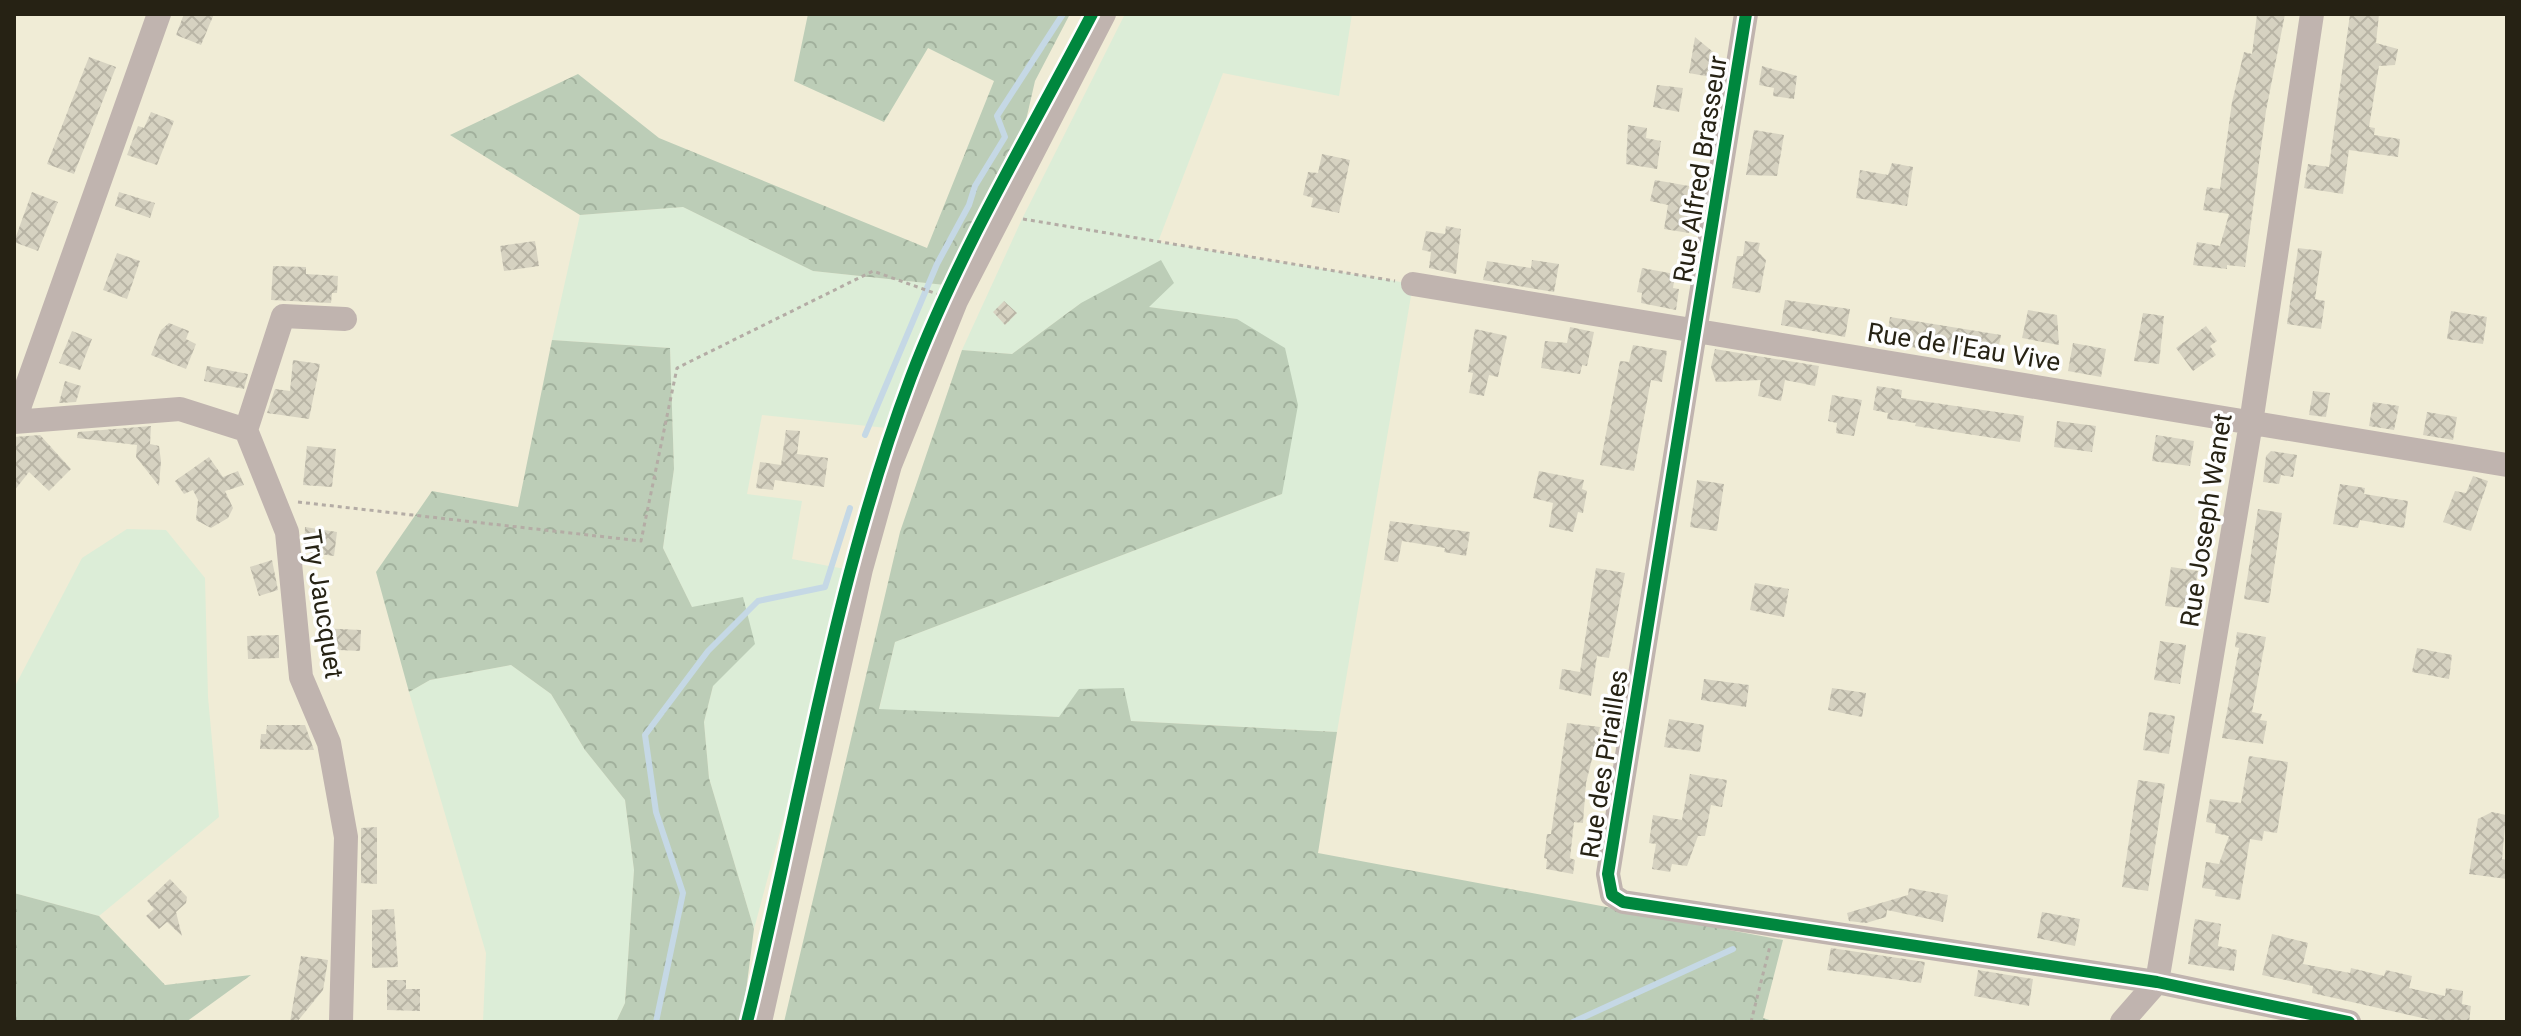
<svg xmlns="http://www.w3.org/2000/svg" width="2521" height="1036" viewBox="0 0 2521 1036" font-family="Roboto,sans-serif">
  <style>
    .grass { fill: #dcedd7 }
    .forest { fill: url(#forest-crowns) }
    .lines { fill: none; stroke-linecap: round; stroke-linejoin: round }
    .stream { stroke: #c5d8e5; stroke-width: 6 }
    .building { fill: url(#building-cross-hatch) }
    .path { stroke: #b4aca5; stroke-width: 3; stroke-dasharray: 4 4; stroke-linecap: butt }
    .minor { stroke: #c0b4af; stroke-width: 24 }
    .cycleway-casing { stroke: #fefefe; stroke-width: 17 }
    .cycleway { stroke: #00873e; stroke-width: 12 }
    .labels { text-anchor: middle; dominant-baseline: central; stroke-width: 7; stroke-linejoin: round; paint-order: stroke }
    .street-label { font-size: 26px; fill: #262214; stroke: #fefefe }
  </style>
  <defs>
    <pattern id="forest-crowns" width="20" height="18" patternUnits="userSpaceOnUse" patternTransform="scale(2)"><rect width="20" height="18" fill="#bccdb7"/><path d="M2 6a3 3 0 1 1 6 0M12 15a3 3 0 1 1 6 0" fill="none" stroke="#a1b09c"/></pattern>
    <pattern id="building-cross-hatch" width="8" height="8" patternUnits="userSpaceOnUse" patternTransform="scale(2)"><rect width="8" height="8" fill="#d6d2c1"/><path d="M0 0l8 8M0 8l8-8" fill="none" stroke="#b8b4a5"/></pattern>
  </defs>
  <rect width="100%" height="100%" fill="#f0ecd6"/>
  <!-- grass -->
  <path class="grass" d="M1125 14H1352L1339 96 1223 73 1158 242 1413 284 1337 732 1131 721 1123 688 1059 717 879 710 895 642 1282 494 1237 319 1148 307 1081 303 1012 354 962 350 1022 219Z
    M683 207 813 271 945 285 887 428 762 415 747 494 802 501 792 559 850 570 754 929 709 778 704 722 713 686 692 607 663 548 674 469 670 348 552 340 580 215Z
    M127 529 166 530 205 578 208 697 219 817 99 916 14 893V688L82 558Z
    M511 665 551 694 585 750 625 800 634 870 625 1003 616 1022H483L486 953 409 692 430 680Z"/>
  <!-- forest -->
  <path class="forest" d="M808 14H1070L1035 81 1018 155 945 285 813 271 683 207 580 215 450 135 578 74 659 138 927 248 994 81 928 48 884 122 794 81Z
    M1161 260 1174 283 1149 307 1237 319 1285 348 1298 405 1282 494 895 642 879 709 1059 717 1079 689 1124 688 1131 721 1337 732 1318 853 1783 940 1763 1018 1776 1022H784L900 532 962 350 1012 354 1081 303Z
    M552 340 670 348 674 469 663 548 692 607 743 597 755 644 713 686 704 722 709 778 754 929 742 1022H616L625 1003 634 870 625 800 585 750 551 694 511 665 430 680 409 692 376 572 432 491 518 507Z
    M14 893 99 916 165 985 251 975 186 1022H14Z"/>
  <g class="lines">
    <!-- stream -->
    <path class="stream" d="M865 435 937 264 969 205 975 186 1005 137 997 116 1063 14
      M656 1022 683 893 656 812 645 735 708 651 758 601 825 587 850 508
      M1573 1022 1733 949"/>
  </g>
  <!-- building -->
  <path class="building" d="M184 14H214L201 45 176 35Z
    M2257 14H2285L2266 111 2245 267 2227 265V269L2193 265 2197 242 2220 246 2229 214 2203 210 2207 187 2220 189 2232 102 2244 52 2252 54Z
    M2350 14H2379L2376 43 2398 49 2395 65 2379 66 2369 127 2375 128 2374 135 2400 139 2398 157 2349 150 2343 194 2304 188 2308 164 2329 167Z
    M1695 37 1718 56 1716 78 1689 73Z
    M89 57 116 67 74 174 47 164Z
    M1762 66 1797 76 1794 99 1773 96 1774 88 1759 85Z
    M1657 85 1683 88 1679 112 1653 107Z
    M151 112 174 121 157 165 127 155 138 126 144 128Z
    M1628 125 1647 128 1646 138 1661 141 1657 169 1626 164Z
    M1754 130 1784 135 1777 176 1746 175Z
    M1322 154 1350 160 1339 213 1311 207 1313 198 1303 195 1308 172 1318 173Z
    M1892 163 1913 167 1907 206 1856 198 1860 170 1888 175Z
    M1655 180 1689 186 1686 202 1694 204 1689 233 1664 229 1668 205 1650 201Z
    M32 192 58 202 38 251 14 242Z
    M119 192 155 203 150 218 115 206Z
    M1446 226 1461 229 1456 274 1429 268 1431 252 1422 250 1426 231 1445 234Z
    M535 241 539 266 504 271 500 246Z
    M1745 241 1760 243 1758 252 1766 260 1760 293 1732 288 1737 256H1743Z
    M2298 248 2322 251 2315 299 2325 301 2321 329 2287 324Z
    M117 253 140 261 127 299 103 290Z
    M1532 260 1559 264 1554 292 1483 280 1487 261 1531 268Z
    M273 266 306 267V274L338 276 337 293H332L331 303 271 300Z
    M1642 268 1675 274 1673 288 1679 289 1676 310 1641 303 1642 293 1637 292Z
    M1785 300 1850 309 1845 337 1781 325Z
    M1004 301 1017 313 1005 325 993 312Z
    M2028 310 2057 315 2059 345 2022 338Z
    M2451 311 2487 317 2483 344 2447 339Z
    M2143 313 2164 316 2159 364 2134 361Z
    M1890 317 2001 335 1996 361 1886 343Z
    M169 323 189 331 186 339 196 344 186 369 151 355 161 330Z
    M2206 326 2217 341 2210 346 2216 355 2193 371 2176 348Z
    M1570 327 1594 332 1587 366 1582 365 1580 374 1541 368 1545 341 1567 343Z
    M1475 329 1507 336 1498 377 1489 375 1484 396 1469 393 1473 373 1468 372Z
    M72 331 92 339 80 370 59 363Z
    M2073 343 2106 349 2101 377 2068 371Z
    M1633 345 1667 351 1662 382 1651 380 1634 471 1600 465 1620 361 1629 362Z
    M1715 349 1819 366 1815 386 1785 380 1781 401 1758 396 1761 380 1716 382 1711 367Z
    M293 360 320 364 309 419 267 413 275 389 290 391Z
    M207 366 248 374 244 389 204 381Z
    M65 381 81 386 76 402 59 403Z
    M1877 386 1902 390 1901 398 2024 416 2020 442 1915 426 1916 423 1887 419 1888 413 1873 410Z
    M2313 391 2330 393 2326 417 2309 415Z
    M1832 395 1862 400 1854 436 1836 433 1837 423 1828 421Z
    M2373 402 2399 406 2394 430 2369 426Z
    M2427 412 2457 417 2453 440 2423 435Z
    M2057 421 2096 426 2092 452 2054 447Z
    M151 426 150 444 159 446 161 461 159 486 136 457 137 445 77 438 78 432Z
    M786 430 800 431 797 454 828 458 824 487 775 480 773 490 756 488 760 462 781 465Z
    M40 435 71 469 49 491 29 472 14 491V437Z
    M2156 435 2194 441 2190 466 2152 461Z
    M307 446 336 449 332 487 303 485Z
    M2271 451 2297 455 2293 477 2281 475 2279 484 2263 482 2266 456Z
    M209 457 223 477 238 471 244 485 225 491 233 508 228 518 211 528 196 520 198 500 193 490 184 494 175 481Z
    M1539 471 1584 480 1582 489 1587 491 1583 513 1578 512 1573 532 1549 527 1553 503 1533 498Z
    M2473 476 2488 481 2471 531 2443 522 2455 491 2466 493Z
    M1697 480 1724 484 1717 531 1690 527Z
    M2340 484 2365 488 2364 494 2408 501 2404 528 2360 520 2358 528 2333 524Z
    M2258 509 2282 513 2269 603 2244 599Z
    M1390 521 1470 532 1466 556 1444 552 1445 548 1402 541 1398 562 1384 560Z
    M305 527 337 532 334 556 304 552Z
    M272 560 278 590 259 596 250 567Z
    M2171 567 2198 571 2192 609 2165 606Z
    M1596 568 1625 573 1609 658 1597 656 1591 696 1559 689 1562 669 1580 672Z
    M1755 583 1789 589 1784 617 1750 610Z
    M319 628 361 630 360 651 318 649Z
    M2237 632 2266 637 2252 712 2262 714 2260 720 2267 721 2263 744 2222 738 2239 648 2235 647Z
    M279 635V658L248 659 247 636Z
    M2160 641 2186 645 2180 684 2154 680Z
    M2417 648 2452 655 2449 679 2412 672Z
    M1704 679 1749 685 1746 707 1701 700Z
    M1832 688 1866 693 1862 717 1828 710Z
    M2149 712 2175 716 2169 754 2143 750Z
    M1669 719 1704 725 1700 752 1664 747Z
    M1567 723 1600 727 1586 783 1583 823 1574 822 1570 858 1575 860 1573 874 1546 869 1547 859 1544 858 1547 834H1551Z
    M267 725H305L314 750 260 749 261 734H266Z
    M2249 756 2288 762 2277 833 2264 831 2262 841 2250 839 2240 900 2215 896 2216 890 2202 888 2206 862 2219 864 2229 836 2215 833 2216 824 2206 822 2210 799 2241 803Z
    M1690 774 1727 780 1722 807 1711 805 1705 836H1698L1687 866 1672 864 1670 872 1652 869 1656 844 1649 843 1653 815 1682 820Z
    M2138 780 2165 784 2148 891 2122 887Z
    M2492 812 2506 815 2502 859 2507 860V879L2469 874 2478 819Z
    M377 827V884L361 883V828Z
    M170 879 187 897 186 903 176 912 182 936 167 922 159 929 146 916 154 909 147 901Z
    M1909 888 1948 895 1943 922 1887 910 1886 917 1866 923 1849 921 1847 913 1908 895Z
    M394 909 398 967 372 968V910Z
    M2042 912 2080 919 2075 946 2037 938Z
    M2195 919 2221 924 2218 946 2237 950 2234 971 2188 964Z
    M2272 934 2308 943 2303 964 2350 973 2351 968 2384 976 2386 970 2412 976 2409 988 2445 996 2446 988 2463 991 2462 1004 2471 1006 2469 1022H2440L2312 993 2313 986 2262 975Z
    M1831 948 1925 962 1921 983 1827 970Z
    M301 956 328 960 323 990 297 1022H290Z
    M1978 970 2033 979 2029 1006 1974 996Z
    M387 980H406V989H420V1011L387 1010Z"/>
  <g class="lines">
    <!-- path -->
    <path class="path" d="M1023 219 1395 281
      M298 502 641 541 677 368 873 271 937 294
      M1751 1022 1770 946"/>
    <!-- minor -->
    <path class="minor" d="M1746 14 1608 874 1612 895 1623 902 2157 982 2349 1022
      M1413 284 2507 465
      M14 422 180 409 246 430 287 532 301 677 329 743 346 837 341 1022
      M14 422 159 14
      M246 430 283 316 345 319
      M760 1022 861 569 890 465 956 301 1104 14
      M2122 1022 2157 982 2251 423 2312 14"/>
    <defs>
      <path id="cycleway" d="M1746 14 1608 874 1612 895 1623 902 2157 982 2349 1022
        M747 1022C800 808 833 584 911 377 959 251 1030 133 1092 14"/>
    </defs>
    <!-- cycleway casing -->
    <use href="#cycleway" class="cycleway-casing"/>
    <!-- cycleway -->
    <use href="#cycleway" class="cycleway"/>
  </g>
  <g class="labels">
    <!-- street labels -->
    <g class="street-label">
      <text transform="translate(1700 169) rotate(-81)">Rue Alfred Brasseur</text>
      <text transform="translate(1964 347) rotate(9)">Rue de l'Eau Vive</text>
      <text transform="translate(2206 520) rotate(-81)">Rue Joseph Wanet</text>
      <text transform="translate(323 604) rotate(81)">Try Jaucquet</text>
      <text transform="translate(1604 764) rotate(-81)">Rue des Pirailles</text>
    </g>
  </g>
  <!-- border -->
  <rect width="2521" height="1036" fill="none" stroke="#262214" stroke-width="32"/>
</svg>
